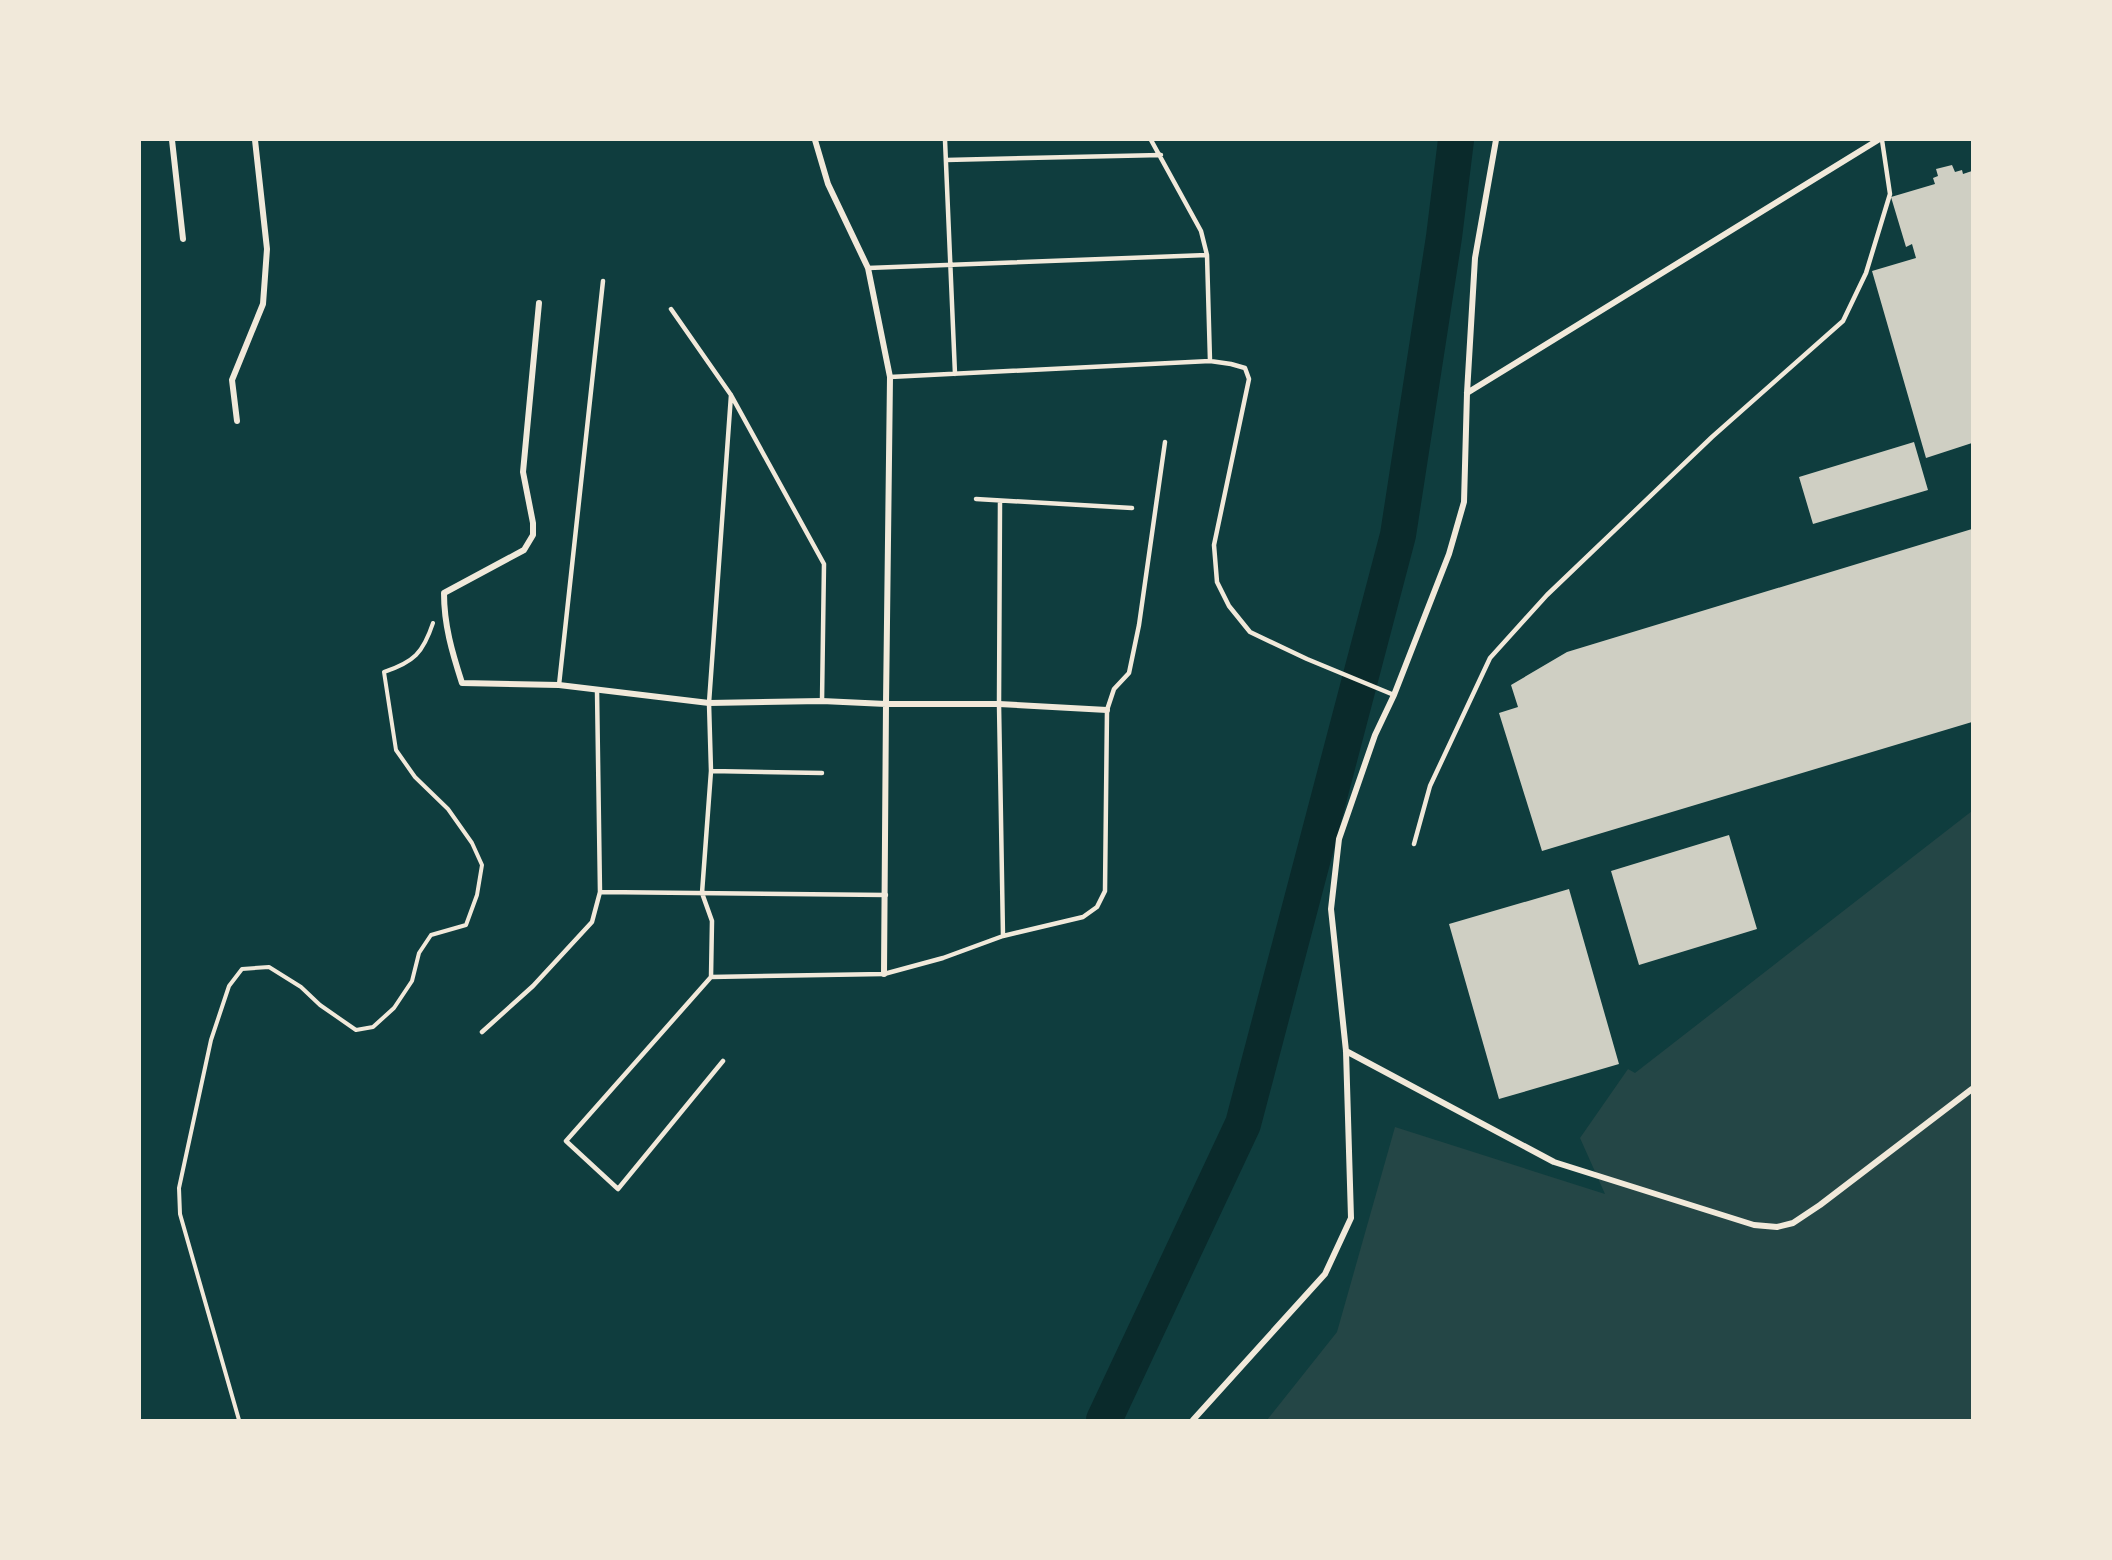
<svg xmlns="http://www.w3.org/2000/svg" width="2112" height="1560" viewBox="0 0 2112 1560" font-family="Lato,sans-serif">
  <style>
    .green { fill: #244646 }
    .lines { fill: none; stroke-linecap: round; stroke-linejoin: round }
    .river { stroke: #0a2a2b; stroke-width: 36 }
    .building { fill: #cfcfc3 }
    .path { stroke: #f1e9da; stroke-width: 4 }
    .service { stroke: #f1e9da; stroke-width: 4.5 }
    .minor { stroke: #f1e9da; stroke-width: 6 }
  </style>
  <rect width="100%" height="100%" fill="#0f3d3e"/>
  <!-- green -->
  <path class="green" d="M1972 811V1420H1267L1337 1332 1395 1127 1605 1194 1580 1138 1628 1069 1635 1073Z"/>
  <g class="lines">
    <!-- river -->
    <path class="river" d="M1104 1420 1243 1124 1398 535 1444 237 1456 140"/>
  </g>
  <!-- building -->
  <path class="building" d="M1952 165 1955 172 1962 170 1963 174 1972 171V443L1926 458 1872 271 1916 258 1912 244 1906 247 1891 197 1935 184 1933 178 1938 176 1936 169Z
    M1914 442 1928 490 1813 524 1799 477Z
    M1972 529V722L1542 851 1499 713 1518 707 1511 685 1567 652Z
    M1729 835 1757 929 1639 965 1611 871Z
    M1569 889 1619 1064 1499 1099 1449 924Z"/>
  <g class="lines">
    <!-- path -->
    <path class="path" d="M239 1420 180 1214 179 1188 211 1040 229 986 242 969 269 967 301 987 320 1005 356 1030 373 1027 394 1008 412 981 419 953 431 935 466 925 477 895 482 865 472 843 448 809 415 777 396 750 384 672C414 662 423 653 433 623"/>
    <!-- service -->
    <path class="service" d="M945 140 955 374
      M1151 140 1201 231 1207 255 1210 361
      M946 160 1161 155
      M868 268 1207 255
      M671 309 731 395 824 564 822 701
      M890 377 1210 361 1231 364 1245 368 1249 379 1214 545 1217 582 1229 606 1250 632 1307 659 1394 695
      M976 499 1132 508
      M1000 502 999 704 1003 936
      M559 685 603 281
      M711 771 822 773
      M1414 844 1430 786 1490 658 1547 595 1712 437 1843 321 1866 273 1890 194 1882 140
      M600 892 886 895
      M711 977 712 921 702 893 711 771 709 703 731 395
      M482 1032 533 986 592 922 600 892 597 690
      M723 1061 618 1189 566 1141 711 977 884 974 943 958 1003 936 1083 917 1097 907 1105 891 1107 710 1114 689 1129 673 1139 625 1165 442"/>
    <!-- minor -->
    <path class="minor" d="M172 140 183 239
      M815 140 828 184 868 268 890 377 886 704 884 974
      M539 303 523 472 533 523V535L524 550 444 593C444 625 452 652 462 683L559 685 709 703 822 701 886 704H999L1107 710
      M1467 393 1878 140
      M237 421 232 380 263 304 267 249 255 140
      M1346 1051 1554 1162 1754 1225 1777 1227 1793 1223 1820 1205 1972 1089
      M1193 1420 1325 1274 1351 1218 1346 1051 1331 909 1339 839 1375 735 1394 695 1449 554 1464 502 1467 393 1475 258 1496 140"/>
  </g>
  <!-- border -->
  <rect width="2112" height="1560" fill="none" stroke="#f1e9da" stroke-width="282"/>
</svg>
